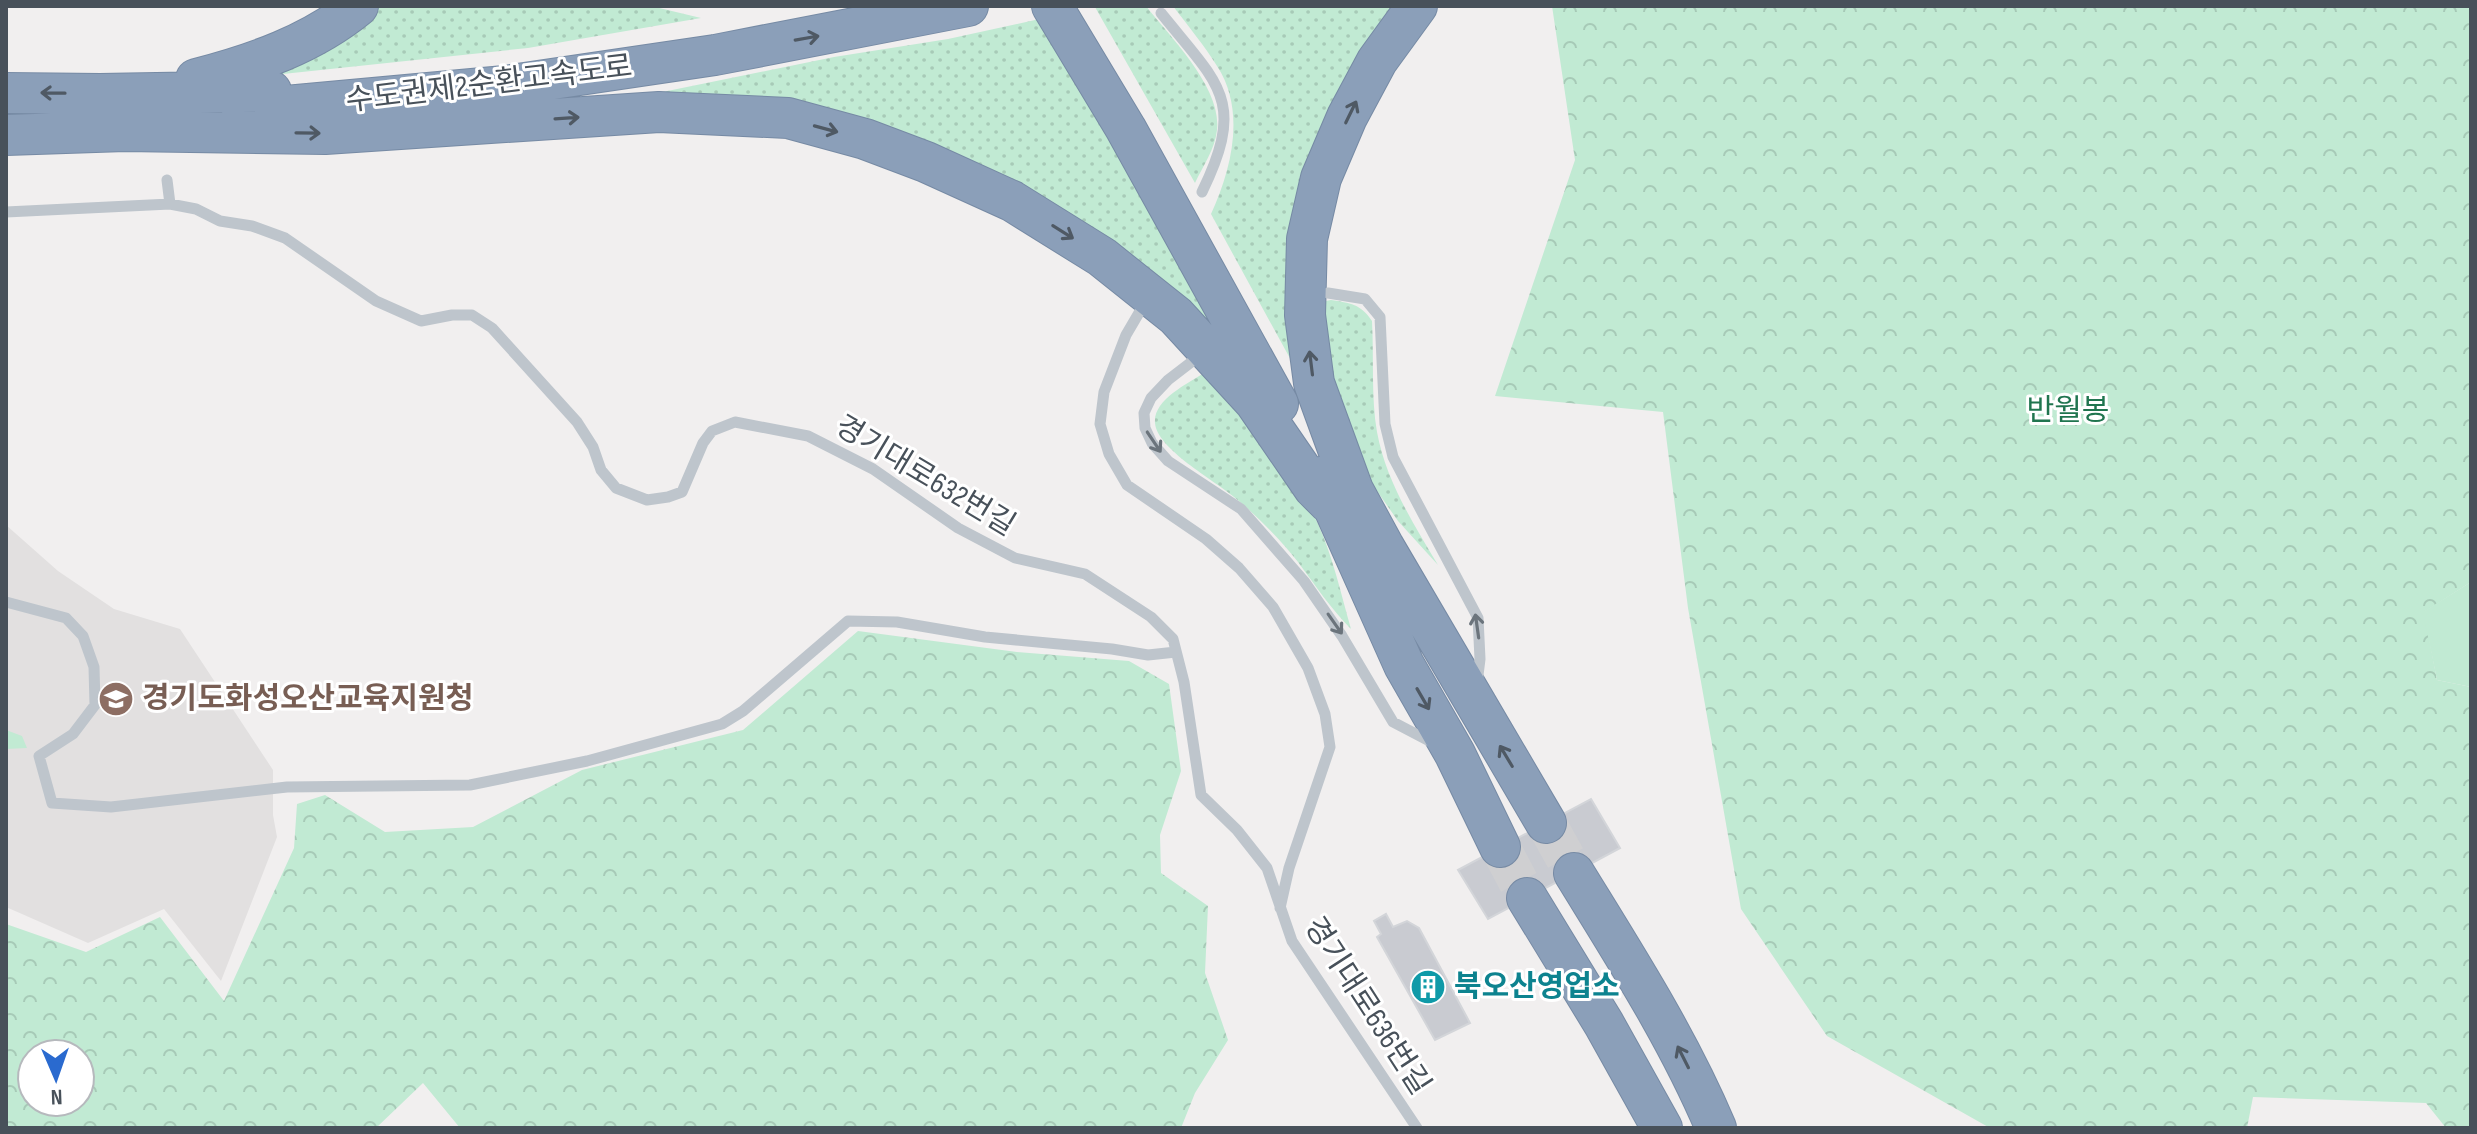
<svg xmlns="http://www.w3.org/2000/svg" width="2477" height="1134" viewBox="0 0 2477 1134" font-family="'Sofia Sans Condensed','Noto Sans KR',sans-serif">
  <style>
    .education { fill: #e2e0e0 }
    .grass { fill: url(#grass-dots) }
    .forest { fill: url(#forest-crowns); fill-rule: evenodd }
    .green { fill: #c1ead3 }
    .building { fill: #c9cbd1; stroke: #d3d5d9; stroke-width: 2 }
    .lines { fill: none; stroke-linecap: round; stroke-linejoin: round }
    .motorway-tunnel { stroke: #cfcfd1; stroke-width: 40; stroke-dasharray: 40 20; stroke-linecap: butt }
    .motorway-casing { stroke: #768aa4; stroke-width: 42 }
    .service { stroke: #bec5cc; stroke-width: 11 }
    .motorway { stroke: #8b9fb9; stroke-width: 40 }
    .oneway { stroke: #4f5964 }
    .oneway2 { stroke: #6b747c }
    .labels { text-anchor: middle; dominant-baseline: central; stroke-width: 6; stroke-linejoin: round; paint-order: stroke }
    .street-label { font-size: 30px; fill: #48515a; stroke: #fff }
    .park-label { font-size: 30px; fill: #20754f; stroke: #fff }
    .education-label { font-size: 30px; font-weight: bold; fill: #785e54; stroke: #fff; text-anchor: start }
    .culture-label { font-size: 30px; font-weight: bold; fill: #0d838f; stroke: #fff; text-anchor: start }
  </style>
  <defs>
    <pattern id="grass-dots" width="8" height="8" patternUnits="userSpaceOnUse" patternTransform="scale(2)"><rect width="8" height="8" fill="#c1ead3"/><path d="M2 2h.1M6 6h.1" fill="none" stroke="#a7cab7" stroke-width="1.8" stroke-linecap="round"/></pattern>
    <pattern id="forest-crowns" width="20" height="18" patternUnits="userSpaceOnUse" patternTransform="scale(2)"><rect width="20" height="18" fill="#c1ead3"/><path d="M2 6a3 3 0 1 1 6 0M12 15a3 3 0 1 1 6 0" fill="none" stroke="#a7cab7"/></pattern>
  </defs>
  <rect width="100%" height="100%" fill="#f1efef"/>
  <!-- education -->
  <path class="education" d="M6 525 58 571 114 609 180 629 273 770V815L277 837 221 981 164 909 88 943 6 907Z"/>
  <!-- grass -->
  <path class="grass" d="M378 6H651L701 18 528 48 264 76 355 26Z
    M1146 6C1171 38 1222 88 1217 130 1215 149 1203 166 1195 183L1095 7Z
    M1173 6H1404L1320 156 1304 384 1211 214C1232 169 1246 110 1217 66 1204 45 1188 26 1173 6Z
    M1044 18 1238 361 1061 210 633 98 834 57 948 39Z
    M1331 300C1350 303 1361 304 1372 321 1374 356 1371 398 1377 432 1386 481 1413 523 1438 565L1398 521 1370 481 1328 381 1320 302Z
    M1204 373C1246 412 1296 471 1318 524 1333 557 1341 594 1351 629 1331 609 1315 585 1298 562 1280 539 1256 515 1234 497 1214 480 1157 449 1155 423 1153 400 1187 384 1204 373Z"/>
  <!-- forest -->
  <path class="forest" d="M1552 6H2471V582L2424 612 2437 680 2471 687V1128H2446L2426 1103 2253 1097 2247 1128H1990L1827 1036 1741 909 1688 608 1663 412 1495 396 1575 160Z
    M858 631 1017 652 1129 661 1169 684 1181 771 1160 835 1161 873 1208 906 1205 973 1228 1040 1195 1093 1181 1128H460L423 1083 376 1128H6V924L86 952 160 917 224 1001 294 848 297 804 325 795 385 832 473 827 582 770 743 730ZM32 1054H80V1102H32Z"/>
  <!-- green -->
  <path class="green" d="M2471 582V687L2437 680 2423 612Z
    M6 730 22 736 27 748 6 749Z"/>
  <!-- building -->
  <path class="building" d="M1591 799 1620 848 1488 919 1458 870Z
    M1386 914 1393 927 1407 921 1419 928 1470 1023 1435 1040 1377 937 1381 934 1374 921Z"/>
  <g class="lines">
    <!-- motorway-tunnel -->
    <path class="motorway-tunnel" d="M1546 823 1574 873
      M1500 847 1527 898"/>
    <defs>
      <path id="motorway" d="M1052 6 1126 129 1278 404
        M1417 6 1377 61 1347 117 1321 178 1307 239 1305 315 1314 383 1353 490 1384 547 1546 823
        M196 79C254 64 312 44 358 6
        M6 93 100 94 271 91
        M242 110 505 86 715 55 968 6
        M6 135 125 131 325 134 659 112 788 118 865 139 926 162 1012 201 1102 257 1176 316 1255 402 1314 488 1329 503
        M1320 477 1404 665 1455 754 1500 847
        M1574 873C1625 956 1678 1038 1716 1128
        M1527 898 1604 1024 1662 1128"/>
    </defs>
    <!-- motorway casing -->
    <use href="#motorway" class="motorway-casing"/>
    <!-- service -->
    <path class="service" d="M1161 13C1218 84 1247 100 1202 192
      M167 180 170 204 196 209 220 221 252 226 285 238 376 301 421 321 452 315H472L492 328 577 422 593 447 601 470 616 488 647 500 668 497 682 492 703 443 712 431 735 422 808 436 873 469 958 528 1015 558 1085 574 1151 617 1173 639 1184 682 1201 795 1237 830 1267 868 1292 941 1417 1128
      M6 212 170 204
      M1328 293 1365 299 1380 317 1385 424 1393 457 1478 618 1480 659 1477 683
      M1143 306 1126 335 1104 392 1100 424 1109 454 1127 485 1206 539 1239 568 1273 607 1308 668 1325 714 1330 747 1289 868 1280 908
      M1194 360 1168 380 1151 398 1144 413 1145 428 1152 443 1168 461 1241 509 1304 581 1342 636 1393 722 1435 744
      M6 602 66 618 83 636 94 667 95 705 73 734 39 756 52 803 111 807 287 787 470 785 587 761 722 724 743 711 848 621 897 622 985 637 1112 649 1148 655 1176 652"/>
    <!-- motorway -->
    <use href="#motorway" class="motorway"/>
  </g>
  <!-- one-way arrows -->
  <defs><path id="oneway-shaft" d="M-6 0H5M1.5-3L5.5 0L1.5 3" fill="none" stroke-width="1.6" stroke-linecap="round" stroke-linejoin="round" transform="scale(2)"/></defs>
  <g class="oneway">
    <use href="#oneway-shaft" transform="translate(807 38) rotate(-10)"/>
    <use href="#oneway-shaft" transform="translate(53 93) rotate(-179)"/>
    <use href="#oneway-shaft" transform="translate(1351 112) rotate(-64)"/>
    <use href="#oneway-shaft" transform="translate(567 118) rotate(-4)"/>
    <use href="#oneway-shaft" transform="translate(826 129) rotate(15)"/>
    <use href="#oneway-shaft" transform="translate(308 133) rotate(1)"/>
    <use href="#oneway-shaft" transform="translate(1063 232) rotate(32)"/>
    <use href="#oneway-shaft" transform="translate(1311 363) rotate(-97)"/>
    <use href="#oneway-shaft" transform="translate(1423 699) rotate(60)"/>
    <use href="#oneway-shaft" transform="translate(1506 756) rotate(-121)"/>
    <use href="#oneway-shaft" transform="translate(1683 1057) rotate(-117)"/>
  </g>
  <g class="oneway2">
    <use href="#oneway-shaft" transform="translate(1154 442) rotate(56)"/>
    <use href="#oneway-shaft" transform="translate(1335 624) rotate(55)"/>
    <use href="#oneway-shaft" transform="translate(1477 626) rotate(-98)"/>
  </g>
  <!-- icons -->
  <defs>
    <symbol id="school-disc" viewBox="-11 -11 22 22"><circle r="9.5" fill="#8d6e63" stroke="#fff"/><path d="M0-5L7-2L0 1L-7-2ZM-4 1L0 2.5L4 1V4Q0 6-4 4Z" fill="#fff"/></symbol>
    <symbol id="building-disc" viewBox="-11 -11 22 22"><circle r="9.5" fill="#0f9aa8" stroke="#fff"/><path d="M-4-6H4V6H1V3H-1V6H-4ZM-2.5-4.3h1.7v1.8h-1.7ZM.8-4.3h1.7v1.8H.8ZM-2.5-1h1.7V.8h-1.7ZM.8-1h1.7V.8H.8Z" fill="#fff"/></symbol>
  </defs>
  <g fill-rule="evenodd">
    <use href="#school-disc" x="96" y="679" width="40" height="40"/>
    <use href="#building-disc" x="1408" y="967" width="40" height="40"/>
  </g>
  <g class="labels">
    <!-- street labels -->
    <g class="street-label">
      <text transform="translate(489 84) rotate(-7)">수도권제2순환고속도로</text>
      <text transform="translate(925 476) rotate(31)">경기대로632번길</text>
      <text transform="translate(1367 1006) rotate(57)">경기대로636번길</text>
    </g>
    <!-- park labels -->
    <g class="park-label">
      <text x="2068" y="411">반월봉</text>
    </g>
    <!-- education labels -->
    <g class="education-label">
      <text x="142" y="699">경기도화성오산교육지원청</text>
    </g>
    <!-- culture labels -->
    <g class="culture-label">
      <text x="1454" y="987">북오산영업소</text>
    </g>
  </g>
  <!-- border -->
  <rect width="2477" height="1134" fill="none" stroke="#48515a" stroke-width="16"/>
  <!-- north arrow -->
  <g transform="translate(56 1078) rotate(178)"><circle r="38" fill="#ffffff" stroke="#b6b9bd" stroke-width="2"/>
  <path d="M0-6L14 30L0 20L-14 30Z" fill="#2a6acf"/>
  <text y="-12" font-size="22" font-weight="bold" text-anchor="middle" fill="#48515a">N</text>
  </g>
</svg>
